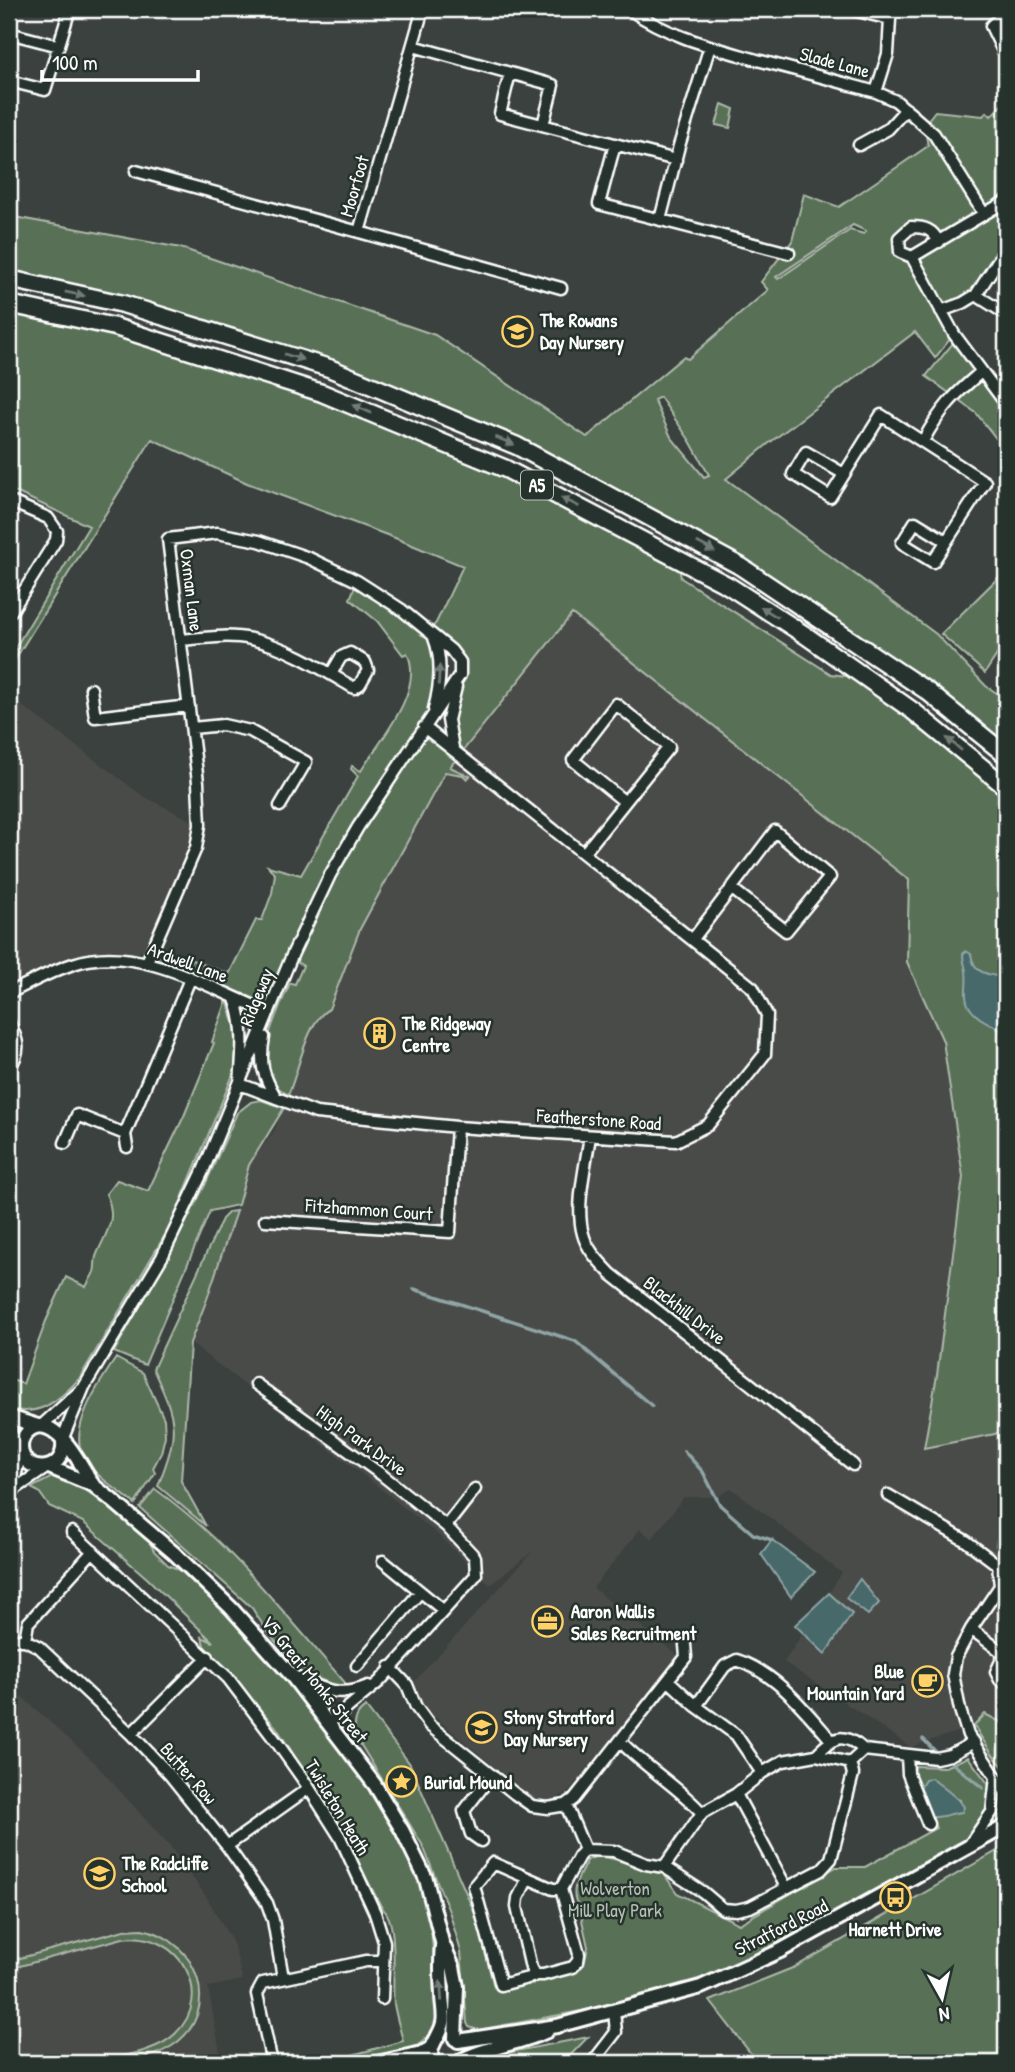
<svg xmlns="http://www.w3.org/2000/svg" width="1015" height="2072" viewBox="0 0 1015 2072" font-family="'Patrick Hand',sans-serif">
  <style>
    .built { fill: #4a4b49 }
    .green { fill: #597156; stroke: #acb8aa; stroke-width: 2; fill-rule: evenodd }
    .water { fill: #46696b; stroke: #90a5a6; stroke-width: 2 }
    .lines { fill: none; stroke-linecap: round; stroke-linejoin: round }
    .stream { stroke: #90a5a6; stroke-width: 3.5 }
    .minor-casing { stroke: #fff; stroke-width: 15 }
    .tertiary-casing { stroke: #fff; stroke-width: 18 }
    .trunk-casing { stroke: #fff; stroke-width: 21 }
    .minor { stroke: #26332d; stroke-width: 10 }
    .tertiary { stroke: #26332d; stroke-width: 12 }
    .trunk { stroke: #26332d; stroke-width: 16 }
    .oneway { fill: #727a76 }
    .labels { text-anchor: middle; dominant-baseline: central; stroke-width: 5; stroke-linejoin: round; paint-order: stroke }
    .shield { fill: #26332d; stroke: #bec2c0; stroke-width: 2 }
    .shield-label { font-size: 18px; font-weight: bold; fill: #fff }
    .street-label { font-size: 19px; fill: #fff; stroke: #26332d }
    .poi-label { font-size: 19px; font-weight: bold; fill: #fff; stroke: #26332d; text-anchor: start }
    .park-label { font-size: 19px; fill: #b4bfb3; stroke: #26332d }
  </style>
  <rect width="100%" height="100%" fill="#3b413e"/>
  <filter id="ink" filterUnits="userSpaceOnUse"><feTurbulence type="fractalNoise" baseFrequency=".0143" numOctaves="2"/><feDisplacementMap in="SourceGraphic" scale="14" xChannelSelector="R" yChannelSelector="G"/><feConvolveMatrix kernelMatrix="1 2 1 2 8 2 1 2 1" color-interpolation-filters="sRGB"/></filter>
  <g filter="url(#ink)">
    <!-- built -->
    <path class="built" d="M571 613 909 880 907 962 943 1041 963 1177 937 1375 925 1447 995 1434 1006 1427V1475L996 1546 1006 1560V1725L985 1714 974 1726 911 1747 784 1662 842 1573 731 1488 718 1497H684L652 1539 640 1529 593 1588 680 1657 567 1793 549 1801 532 1798 423 1707 413 1683 534 1550 490 1585 436 1533 376 1485 190 1343 207 1299 249 1165 275 1130 312 1026 325 1011 330 1008 360 929 445 772Z
      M9 696 143 796 200 825 155 946 133 954 89 955 9 988Z
      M9 1685 94 1762 172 1849 207 1898 233 1943 243 1980 208 1987 222 2063H9Z"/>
    <!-- green -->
    <path class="green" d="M1006 100V248L981 287 941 311 954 334 935 358 915 332 768 444 726 479 936 634 986 686 1006 699V755L740 566 517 446 329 368 9 279V216L181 248 435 335 587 437 683 357 688 359 768 290 761 282 792 241 804 194 839 207 928 146 924 125 935 111 983 116 987 112 991 116ZM853 225 866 231 864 234 850 230 778 279 776 277ZM924 227 938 241 912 257 900 252 899 238ZM660 397 690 441 709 475 704 477 671 437 654 400Z
      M722 104 734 109 730 128 716 125Z
      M9 304 322 393 506 469 677 557 681 578 831 674 845 676 858 671 1006 787V1427L995 1434 924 1448 937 1375 963 1177 943 1041 907 962 909 880 572 614 450 767 470 776 467 779 463 775 445 772 360 929 329 1009C306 1021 299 1071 288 1095 279 1089 269 1082 266 1070 259 1048 281 1004 290 983L295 984 303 966 293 960 269 1012 147 962 155 946 229 974 256 920H262L272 893 275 874 268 866 301 875 358 776 351 769 352 766 361 771C380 740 425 690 407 653L403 655 377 621 350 599 357 581 428 632 436 623 463 566 395 538 247 483 152 439 9 669V658L89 526 9 489ZM435 638 460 663 450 740 452 748 425 727 439 686Z
      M953 343 1006 410V451L976 413 926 376Z
      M1006 570V641L985 673 941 634Z
      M227 1000 237 1033 235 1070 171 1225 79 1379C59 1401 39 1417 9 1409V1379L23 1384 46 1321 66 1277 86 1287C88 1282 92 1277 94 1272 96 1266 94 1260 97 1254 106 1232 118 1220 106 1194L117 1180 148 1191 184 1116 214 1043 212 1042Z
      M261 1100 284 1108 249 1165 238 1205 210 1211 145 1365 114 1352 176 1242 205 1185 237 1113 251 1102Z
      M236 1211 207 1299 190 1343 181 1481 206 1526 158 1486C179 1431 178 1422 153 1369L222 1219 229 1212Z
      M116 1358 143 1373 164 1419 165 1436 161 1453 153 1468 155 1473 135 1504C118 1490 94 1476 83 1456 68 1427 100 1382 116 1358Z
      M1006 1475V1560L996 1546Z
      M54 1476 90 1487 143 1529 154 1551 168 1565 194 1576 251 1632 324 1721 383 1804 417 1869 431 1912 432 1941 440 2001 437 2021 428 2036 418 2046 359 2063H323L403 2041C400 2029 396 2016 394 2004 391 1982 400 1922 382 1908L334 1817 276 1727 204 1646 202 1637 213 1642 148 1579 83 1522 49 1506 39 1492 31 1488Z
      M155 1489C230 1542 287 1617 348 1686 305 1685 272 1641 252 1608L140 1508Z
      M366 1707 410 1764 476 1916 494 1987 584 1965 588 1947 579 1907C568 1891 579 1877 587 1860L600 1855 664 1874 677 1893 739 1924 836 1867H865L936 1828C926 1813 911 1784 915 1766L945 1767 968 1757 1002 1802 1004 1809 954 1848 776 1949 702 1978 597 2008 478 2030 469 2027 467 2023 461 1952 450 1914 423 1846 354 1734C355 1722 355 1713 366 1707ZM931 1778 952 1797 960 1800 962 1812 945 1814Z
      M985 1714 1006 1725V1770L992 1754 974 1726Z
      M997 1851 1006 1858V2063H753L755 2059 710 2001 795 1967Z
      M142 1929C198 1939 224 2012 172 2046 149 2061 120 2063 94 2063 119 2056 155 2053 175 2034 217 1994 178 1930 123 1938L9 1969V1961L124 1930Z
      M588 2037 563 2063H468L471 2060Z"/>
    <!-- water -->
    <path class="water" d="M966 951 971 954C974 975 988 974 1006 978V1038C1000 1026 990 1025 980 1018 958 1002 969 990 966 971 965 965 963 960 963 954Z
      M772 1540 815 1572 791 1597 761 1554Z
      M860 1579 879 1603 868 1615 846 1598Z
      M829 1593 852 1614 825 1654 795 1625Z
      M931 1778C940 1785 960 1799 964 1807L962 1812C952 1813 940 1818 931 1817 922 1802 914 1796 925 1780Z"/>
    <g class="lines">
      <!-- stream -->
      <path class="stream" d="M414 1289 575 1341 652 1406
        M684 1451 703 1472 720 1505 753 1534 772 1540
        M923 1739 935 1751
        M952 1763 983 1788"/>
      <defs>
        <path id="minor" d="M629 9C667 36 712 47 757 60 797 70 836 81 876 92L896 101 934 134 984 214
          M849 9 890 19
          M9 33 59 46
          M413 46 553 85 543 125
          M1003 51 991 26 1006 12
          M510 73 500 114 676 160
          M9 81 45 90 70 9
          M876 92 888 54 890 19 894 9
          M615 144 599 204 789 253
          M859 145 888 129 906 109
          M136 171 359 232 423 9
          M660 220 679 146 710 46
          M359 232 561 288
          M912 257 954 334 1006 404
          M912 257 1006 201
          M912 257 900 252 899 238 911 227C925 227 932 229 939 242
          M976 295 1006 314
          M941 311 963 303 976 295 1006 248
          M923 441C941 408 953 396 981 372
          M844 474 806 452 793 474 830 497 881 415 985 482 933 562 902 543 915 522 946 541
          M9 501 48 518 57 531 56 540 12 610 9 609
          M181 640C204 638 228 634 251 639 288 647 322 669 354 688L360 684 368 670 365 662 350 653 341 657 331 674
          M91 689 95 717 189 706
          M434 709C440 686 443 661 434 638
          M192 728 223 725 250 731 306 762 280 806
          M453 748 448 720 456 687
          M585 852 669 747 616 704 573 760 625 802
          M693 939 775 831 830 877 786 931 731 888
          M9 993C30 983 51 971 73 964 139 942 209 989 269 1012
          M235 999C246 1027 242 1055 240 1084L316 1113 457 1127 676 1141 708 1125 765 1054 767 1015 753 988 424 727
          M9 1022C18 1040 22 1051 9 1068
          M264 1037C259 1064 263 1075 276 1098
          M125 1134 127 1147
          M590 1136C586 1164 575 1206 583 1234 587 1250 600 1262 611 1274L853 1465
          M65 1143 77 1115 125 1134 190 979
          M265 1220 450 1232 457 1127
          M256 1384 382 1475 446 1526
          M41 1426 81 1390
          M62 1440 84 1387 162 1257 203 1171 293 953 330 875 358 827 460 675V662L451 650 402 610 357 581 309 558 259 541 217 533 168 539 198 782 200 825 196 848 147 962
          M12 1491 21 1451
          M9 1493 46 1468
          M888 1495 966 1541 998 1565 1000 1586 971 1629 956 1657 953 1674 960 1710 968 1735 1006 1792
          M72 1532 228 1678 278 1744 309 1788 340 1837 375 1913 384 1942 382 1999
          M383 1561 443 1610
          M971 1629 1006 1655
          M9 1640H25L39 1647 131 1734 170 1775 227 1846 267 1903 273 1920 283 1978
          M25 1640 28 1623 93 1551
          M1004 1655 996 1672 1000 1680 1006 1684
          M357 1666 420 1592
          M390 1667 407 1685 416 1707 430 1726 515 1794 532 1806 548 1808 566 1805 574 1799 686 1657 685 1645
          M293 1676C321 1688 337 1699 368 1686
          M669 1681 696 1706 736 1735 762 1773
          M696 1706 725 1666 737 1660C777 1674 804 1709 831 1740
          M329 1723 379 1682 476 1575 475 1557 446 1526 475 1489
          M131 1734 208 1657
          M621 1742C647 1769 678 1786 702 1813
          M816 1755C833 1737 843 1731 864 1750
          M907 1755 908 1774 928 1824
          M736 1794 786 1887
          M566 1805 585 1850 614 1851 646 1864 664 1867 703 1892 723 1909 736 1910 750 1907 821 1870 831 1859 853 1774 850 1763
          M481 1841 471 1834 464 1811 492 1775
          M227 1846 309 1788
          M968 1847 992 1812 996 1777
          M664 1867 702 1813 736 1794 762 1773 783 1761 816 1755 850 1763 864 1750 936 1758 950 1755 974 1742
          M528 1878 518 1898 517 1907 531 1968 535 1975H543L573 1967 578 1961 579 1954 561 1889 579 1856 585 1850
          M535 1975 532 1977 501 1985 474 1886 493 1863 553 1889H561
          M272 2063 257 1994 263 1983 366 1961H382
          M592 2063 616 2032 614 2011"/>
        <path id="tertiary" d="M9 1417 38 1426
          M9 1433 21 1448
          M63 1442C66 1474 22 1476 21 1447 21 1440 25 1433 31 1429 56 1413 82 1467 93 1485
          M49 1467 93 1485 113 1501 174 1553 231 1608 292 1676 375 1785 402 1830 426 1879 442 1942 453 1967 457 1987 455 2039
          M458 2041 557 2026 701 1987 780 1951 1006 1826
          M462 2060C489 2046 520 2044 547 2031
          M377 2063 422 2053 431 2048
          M434 2063C425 2048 440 2038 443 2023 445 2015 442 2004 442 1995 441 1978 440 1963 442 1946"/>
        <path id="trunk" d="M9 279 123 304 329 368 517 446 740 566 927 691 1006 755
          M9 304 115 327 322 393 506 469 729 586 805 635 913 711 1006 787"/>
      </defs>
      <!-- minor casing -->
      <use href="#minor" class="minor-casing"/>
      <!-- tertiary casing -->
      <use href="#tertiary" class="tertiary-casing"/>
      <!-- trunk casing -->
      <use href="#trunk" class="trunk-casing"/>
      <!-- minor -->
      <use href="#minor" class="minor"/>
      <!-- tertiary -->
      <use href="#tertiary" class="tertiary"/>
      <!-- trunk -->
      <use href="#trunk" class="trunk"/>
    </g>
    <!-- one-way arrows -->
    <defs><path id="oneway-solid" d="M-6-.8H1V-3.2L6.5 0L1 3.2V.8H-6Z" transform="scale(1.75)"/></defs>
    <g class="oneway">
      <use href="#oneway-solid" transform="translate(75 294) rotate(12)"/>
      <use href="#oneway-solid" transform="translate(294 357) rotate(17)"/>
      <use href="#oneway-solid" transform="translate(362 409) rotate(-157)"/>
      <use href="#oneway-solid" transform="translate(505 441) rotate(22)"/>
      <use href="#oneway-solid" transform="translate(570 502) rotate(-153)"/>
      <use href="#oneway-solid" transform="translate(706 547) rotate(29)"/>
      <use href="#oneway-solid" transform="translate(769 612) rotate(-148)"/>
      <use href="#oneway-solid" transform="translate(439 675) rotate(-87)"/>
      <use href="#oneway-solid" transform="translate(954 744) rotate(-140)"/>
      <use href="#oneway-solid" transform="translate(441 1991) rotate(-94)"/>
    </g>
  </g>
  <!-- icons -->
  <defs>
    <symbol id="school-ring" viewBox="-11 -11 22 22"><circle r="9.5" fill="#26332d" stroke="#ffd166" stroke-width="1.5"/><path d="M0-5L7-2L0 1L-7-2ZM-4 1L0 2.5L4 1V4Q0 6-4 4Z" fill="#ffd166"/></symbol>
    <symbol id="building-ring" viewBox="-11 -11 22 22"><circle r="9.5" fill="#26332d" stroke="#ffd166" stroke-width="1.5"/><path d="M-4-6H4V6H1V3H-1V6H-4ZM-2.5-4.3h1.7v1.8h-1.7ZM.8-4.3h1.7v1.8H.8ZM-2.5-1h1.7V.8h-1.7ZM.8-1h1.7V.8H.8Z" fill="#ffd166"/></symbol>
    <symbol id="office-ring" viewBox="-11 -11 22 22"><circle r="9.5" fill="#26332d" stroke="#ffd166" stroke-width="1.5"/><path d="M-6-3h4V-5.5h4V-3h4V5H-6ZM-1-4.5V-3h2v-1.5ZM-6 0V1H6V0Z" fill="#ffd166"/></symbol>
    <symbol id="cafe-ring" viewBox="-11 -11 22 22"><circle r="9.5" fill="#26332d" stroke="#ffd166" stroke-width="1.5"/><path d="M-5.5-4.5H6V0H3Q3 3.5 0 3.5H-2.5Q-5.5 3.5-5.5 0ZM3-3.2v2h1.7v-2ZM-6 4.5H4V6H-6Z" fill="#ffd166"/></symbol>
    <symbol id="sight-ring" viewBox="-11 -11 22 22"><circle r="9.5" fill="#26332d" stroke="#ffd166" stroke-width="1.5"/><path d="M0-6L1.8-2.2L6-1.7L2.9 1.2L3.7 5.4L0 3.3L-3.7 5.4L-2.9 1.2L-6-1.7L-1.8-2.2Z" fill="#ffd166"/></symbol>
    <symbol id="bus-ring" viewBox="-11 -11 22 22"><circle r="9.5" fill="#26332d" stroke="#ffd166" stroke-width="1.5"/><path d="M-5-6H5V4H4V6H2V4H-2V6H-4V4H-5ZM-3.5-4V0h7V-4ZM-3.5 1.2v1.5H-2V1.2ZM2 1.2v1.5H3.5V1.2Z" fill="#ffd166"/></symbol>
  </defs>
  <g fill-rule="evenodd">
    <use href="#school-ring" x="500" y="314" width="35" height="35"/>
    <use href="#building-ring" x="362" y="1016" width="35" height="35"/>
    <use href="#office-ring" x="530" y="1604" width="35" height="35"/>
    <use href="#cafe-ring" x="910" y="1664" width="35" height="35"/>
    <use href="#school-ring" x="464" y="1710" width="35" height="35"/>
    <use href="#sight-ring" x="384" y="1764" width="35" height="35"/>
    <use href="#school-ring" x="82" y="1856" width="35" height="35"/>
    <use href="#bus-ring" x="878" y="1880" width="35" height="35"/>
  </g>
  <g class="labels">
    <!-- shield labels -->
    <rect class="shield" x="521" y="470.5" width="32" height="29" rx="5"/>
    <g class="shield-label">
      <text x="537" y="485">A5</text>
    </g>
    <!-- street labels -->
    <g class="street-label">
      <text transform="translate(835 62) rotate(15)">Slade Lane</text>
      <text transform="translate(354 186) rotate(-74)">Moorfoot</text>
      <text transform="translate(192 590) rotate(83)">Oxman Lane</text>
      <text transform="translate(188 962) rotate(20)">Ardwell Lane</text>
      <text transform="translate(256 997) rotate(-68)">Ridgeway</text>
      <text transform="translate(599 1119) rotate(4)">Featherstone Road</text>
      <text transform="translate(369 1209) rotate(4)">Fitzhammon Court</text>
      <text transform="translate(685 1310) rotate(38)">Blackhill Drive</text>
      <text transform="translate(362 1440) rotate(36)">High Park Drive</text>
      <text transform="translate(315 1679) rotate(51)">V5 Great Monks Street</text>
      <text transform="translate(189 1773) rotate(49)">Butter Row</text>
      <text transform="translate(338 1807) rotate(59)">Twisleton Heath</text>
      <text transform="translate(781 1927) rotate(-27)">Stratford Road</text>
    </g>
    <!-- poi labels -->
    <g class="poi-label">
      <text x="540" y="320">The Rowans<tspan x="540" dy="22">Day Nursery</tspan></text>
      <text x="402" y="1023">The Ridgeway<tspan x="402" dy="22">Centre</tspan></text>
      <text x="571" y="1611">Aaron Wallis<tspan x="571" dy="22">Sales Recruitment</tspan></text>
      <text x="904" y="1671" text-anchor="end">Blue<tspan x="904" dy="22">Mountain Yard</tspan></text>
      <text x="504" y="1717">Stony Stratford<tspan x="504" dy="22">Day Nursery</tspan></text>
      <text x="424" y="1782">Burial Mound</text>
      <text x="122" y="1863">The Radcliffe<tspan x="122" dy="22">School</tspan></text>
      <text x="895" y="1929" text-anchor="middle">Harnett Drive</text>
    </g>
    <!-- park labels -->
    <g class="park-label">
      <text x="615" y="1888">Wolverton<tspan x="615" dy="22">Mill Play Park</tspan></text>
    </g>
  </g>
  <!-- margin -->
  <rect width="1015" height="2072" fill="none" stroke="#26332d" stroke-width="35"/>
  <rect x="18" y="18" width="980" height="2037" fill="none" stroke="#fff" stroke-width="2.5" filter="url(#ink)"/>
  <!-- north arrow -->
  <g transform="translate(942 1998) rotate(172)" stroke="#26332d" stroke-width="5" paint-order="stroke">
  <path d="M0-5L12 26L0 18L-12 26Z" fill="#ffffff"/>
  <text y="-10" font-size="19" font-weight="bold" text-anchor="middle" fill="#ffffff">N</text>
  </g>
  <!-- scale -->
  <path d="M42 70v10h156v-10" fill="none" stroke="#ffffff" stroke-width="3.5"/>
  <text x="52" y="70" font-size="21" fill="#ffffff" stroke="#26332d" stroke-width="5" paint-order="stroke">100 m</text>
</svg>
